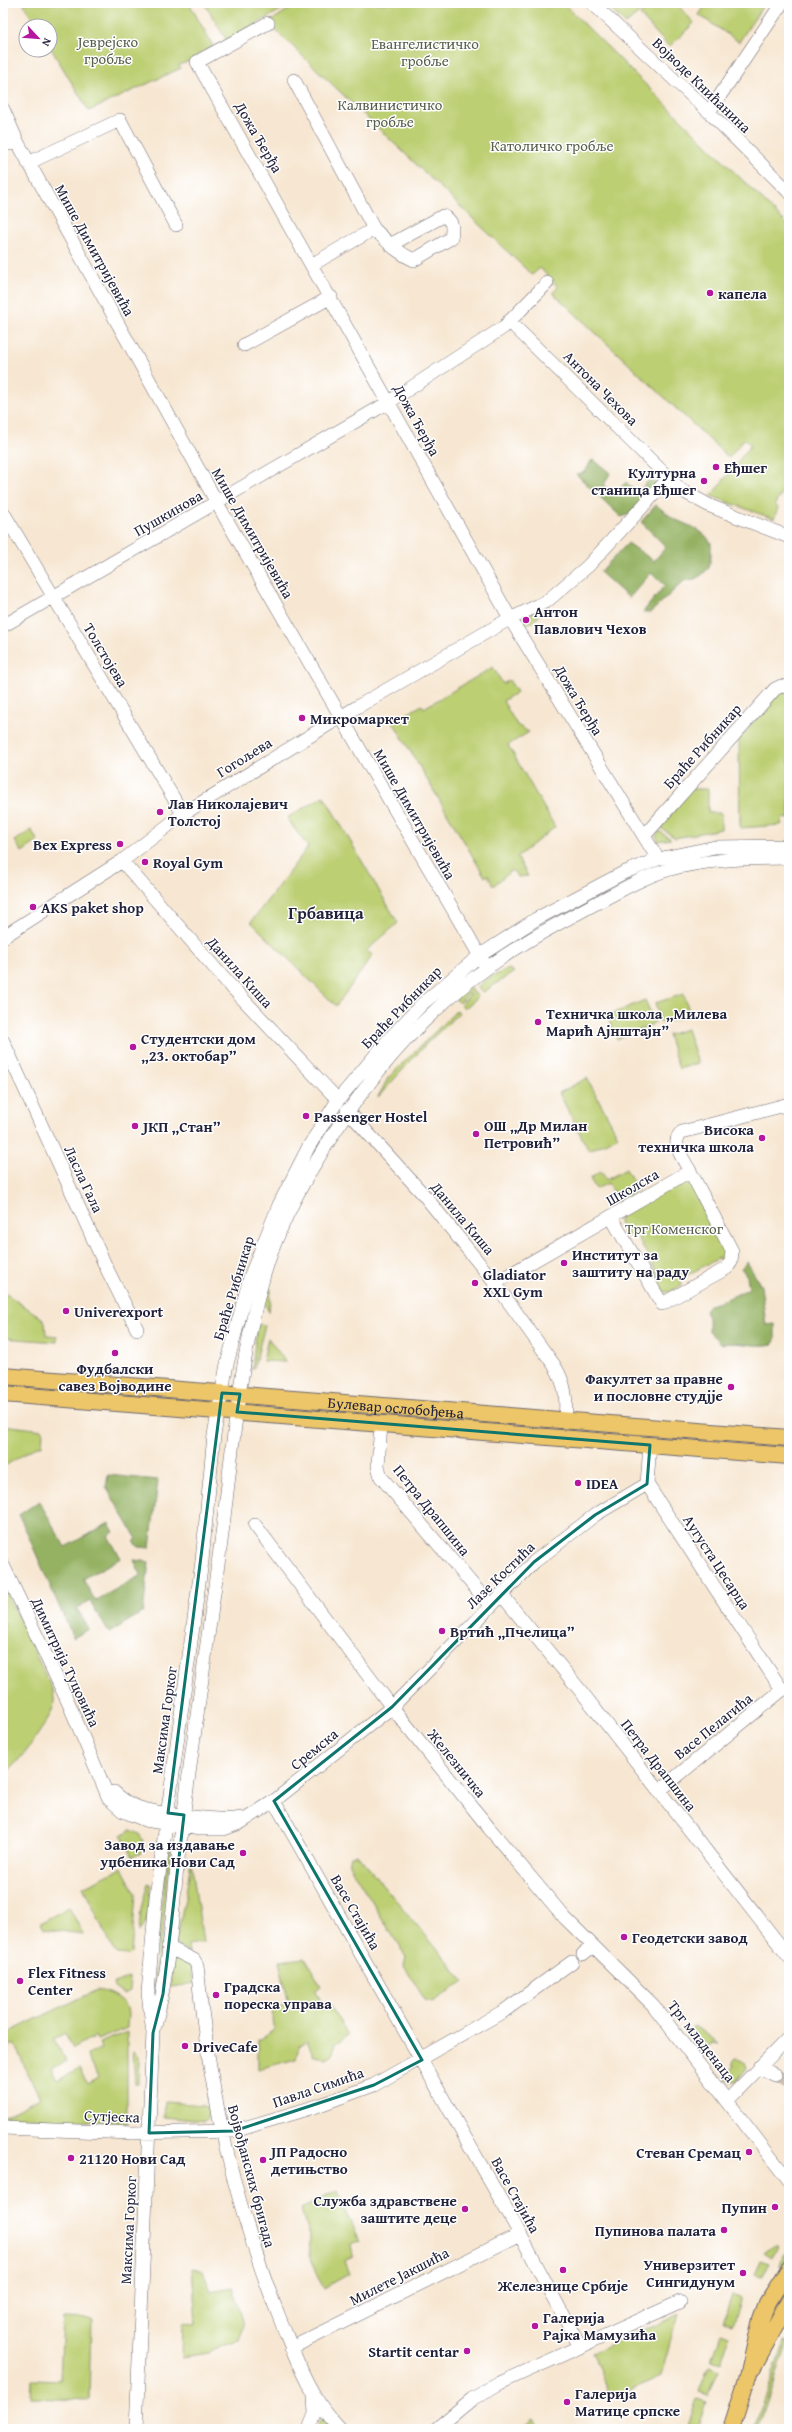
<svg xmlns="http://www.w3.org/2000/svg" width="792" height="2432" viewBox="0 0 792 2432" font-family="'Gentium Book Plus',serif">
  <style>
    .green { fill: #bccf72; stroke: #6f7856 }
    .forest { fill: #95b264; stroke: #5c6a50 }
    .lines { fill: none; stroke-linecap: round; stroke-linejoin: round }
    .minor-tunnel { stroke: #ccc0b4; stroke-width: 13; stroke-dasharray: 13 6; stroke-linecap: butt }
    .minor-casing { stroke: #6d6770; stroke-width: 14 }
    .major-casing { stroke: #6d6770; stroke-width: 18 }
    .minor { stroke: #fff; stroke-width: 13 }
    .major { stroke: #ecc669; stroke-width: 16 }
    .marked { fill: none; stroke: #0f766e; stroke-width: 3; stroke-linejoin: round }
    .poi-dot { fill: #b5179e; stroke: #fff; stroke-width: 1.5 }
    .labels { text-anchor: middle; dominant-baseline: central; stroke-width: 3; stroke-linejoin: round; paint-order: stroke }
    .park-label { font-size: 15px; fill: #585f4e; stroke: #fff }
    .street-label { font-size: 15px; fill: #22223b; stroke: #fff }
    .poi-label { font-size: 15px; font-weight: bold; fill: #22223b; stroke: #fff; text-anchor: start }
    .quarter-label { font-size: 17px; font-weight: bold; fill: #22223b; stroke: #fff }
  </style>
  <rect width="100%" height="100%" fill="#fff"/>
  <filter id="ink" filterUnits="userSpaceOnUse"><feTurbulence type="fractalNoise" baseFrequency=".025" numOctaves="2"/><feDisplacementMap in="SourceGraphic" scale="8" xChannelSelector="R" yChannelSelector="G"/><feConvolveMatrix kernelMatrix="1 2 1 2 8 2 1 2 1" color-interpolation-filters="sRGB"/></filter>
  <filter id="wash" filterUnits="userSpaceOnUse"><feTurbulence type="fractalNoise" baseFrequency=".012" numOctaves="4" result="noise"/><feDisplacementMap in="SourceGraphic" scale="16" xChannelSelector="R" yChannelSelector="G"/><feGaussianBlur stdDeviation="0.9" result="paint"/><feColorMatrix in="noise" values="0 0 0 0 0 0 0 0 0 0 0 0 0 0 0 0 0 1.4 0 .05"/><feComposite in="paint" operator="in"/></filter>
  <g filter="url(#wash)">
    <rect width="100%" height="100%" fill="#f7e7d2"/>
    <!-- green -->
    <path class="green" d="M23 3H189L213 46 197 55 193 60 179 65 181 68 89 111 50 47V26H37Z
      M204 3H293L227 41Z
      M298 3H563L789 226V481L775 504 778 508 774 519 711 496 751 445 744 439 729 458 553 293 558 287 540 268 532 275 268 23Z
      M604 3H639L645 8 626 24Z
      M654 3H676L694 23 669 47 640 15Z
      M707 3H763L764 4 739 42 699 15Z
      M547 605 549 607 532 622 525 624 522 619Z
      M493 667 503 684 509 680 517 692 503 701 517 725 529 732 508 745 555 827 517 857 528 876 518 877 512 870 493 886 488 875 485 877 393 722 422 705 424 708Z
      M789 691V819L783 818 781 825 740 828 739 739 777 694Z
      M690 789H708V813H721V829L675 838 661 828Z
      M324 796 398 923 366 951 373 955 336 1006 251 922 308 847 287 818Z
      M31 830 38 841 22 852 15 841Z
      M659 831 671 839 658 841 656 836Z
      M509 969 514 972 482 993 477 987 488 978Z
      M469 987 472 990 459 1003 456 1000Z
      M473 991 478 997 464 1009 461 1005Z
      M684 994 690 1015 661 1023 655 1003Z
      M645 1000 655 1023 617 1039 607 1016Z
      M457 1010 459 1013 427 1043 378 1097 388 1078Z
      M687 1029 698 1063 679 1069 668 1035Z
      M587 1078 618 1136 589 1151 559 1093Z
      M626 1169 638 1190 618 1201 608 1183 596 1189 590 1179 601 1171 606 1180Z
      M688 1178 728 1254 723 1265 719 1258 680 1279 682 1285C665 1296 664 1294 651 1279L658 1275 635 1232 627 1237 619 1223 620 1217Z
      M271 1289 269 1312 263 1301 264 1291Z
      M3 1292 42 1318 45 1322 46 1335 57 1336V1342L3 1338Z
      M261 1324 265 1325 254 1368H252L257 1327Z
      M268 1338 286 1362 263 1361Z
      M3 1425 43 1430 42 1446H37L3 1467Z
      M3 1585 53 1691C54 1697 55 1703 52 1710 47 1724 16 1767 3 1775Z
      M130 1830 139 1834 143 1841 141 1853 132 1857 122 1835Z
      M169 1844H172C165 1897 162 1949 155 2001H153L158 1930Z
      M357 1854 464 1981 432 2002 425 2000 404 1966 406 1957 349 1865 351 1856Z
      M191 1860 203 1942 188 1945 189 1953 175 1944 186 1894Z
      M122 1868 136 1894 131 1953 129 1955 118 1954 114 1951 83 1887Z
      M148 1883 151 1884 146 1923 139 1931 141 1908Z
      M69 1907 83 1934 43 1929 40 1923Z
      M173 1956 190 1963 194 1984 170 1987Z
      M305 1958 321 1986 315 1991 323 2004 329 2003 348 2036 335 2043 333 2053 326 2058 314 2056 307 2041 299 2046 296 2059 258 2069V2040L274 2030 272 2008 289 2003 279 1961Z
      M130 1977 129 1991 123 1994 114 1988V1983Z
      M97 1990C107 1991 124 1998 127 2008 129 2013 127 2022 127 2028L97 2040 95 2036 73 2048 65 2033 54 2039 66 2061 52 2069 58 2080 79 2069 87 2083 98 2077 87 2055 101 2048 99 2043 127 2032V2123L3 2117 40 2098 14 2044 3 2049V2035Z
      M694 2026 719 2043 713 2042 708 2045 707 2055 690 2034 689 2030Z
      M133 2050 139 2056 138 2084H135Z
      M736 2058 744 2062 746 2068 735 2082H730L724 2076 733 2067V2062Z
      M165 2102 204 2105 208 2108 209 2113 205 2121 164 2117Z
      M337 2191 360 2241 351 2244 353 2256 344 2261 349 2274 324 2288 309 2257 310 2239 301 2209Z
      M789 2240V2258L782 2267 780 2266 783 2256 788 2251 786 2242Z
      M776 2244 778 2246 772 2258 764 2253Z
      M760 2260 769 2263 761 2277 754 2275Z
      M192 2268 203 2270 211 2291 233 2287 244 2325 239 2340 221 2345 209 2353 182 2357 183 2323 196 2324Z
      M789 2282V2288L762 2337 770 2314Z
      M732 2295 741 2298 732 2325 723 2322Z
      M678 2314 661 2376 612 2398 592 2353Z
      M63 2318 92 2319 90 2400 31 2398 32 2379 60 2380Z
      M720 2333 729 2336 720 2363 711 2360Z
      M784 2341 787 2342 758 2429H755Z
      M709 2366 718 2370 708 2396 699 2393Z
      M697 2399 706 2402 697 2428 688 2425Z
      M321 2416 331 2429H315Z
      M533 2420 539 2429H521Z"/>
    <!-- forest -->
    <path class="forest" d="M594 460 610 473 604 485 612 496 626 482 637 493 650 479 657 484 630 514 621 517 576 474 585 472 591 461Z
      M656 505 674 519 697 529 706 536 711 543V556L709 568 698 578 684 581 650 613 643 612 665 585 651 573 629 598 600 572 628 543 654 561 666 547 641 522Z
      M747 1262 761 1286 766 1325 775 1324V1340L773 1344C755 1348 739 1341 722 1344L709 1332V1320L705 1311 709 1305C717 1304 743 1292 749 1288L747 1276 741 1268Z
      M108 1475 158 1480 150 1548 139 1547 133 1542 137 1539 106 1487Z
      M39 1501 65 1547 109 1523 114 1532 108 1536 121 1558 83 1579 95 1601 141 1575 134 1560 149 1562 143 1612 109 1633 90 1601 77 1609 89 1629 73 1638 19 1515Z"/>
  </g>
  <g filter="url(#ink)">
    <g class="lines">
      <!-- minor-tunnel -->
      <path class="minor-tunnel" d="M775 2075 789 2082"/>
      <defs>
        <path id="minor" d="M592 3 709 112 789 192
          M268 23 197 62 511 620 658 859
          M294 80 374 229 313 264
          M3 109 18 143 226 519 484 963
          M709 112 782 3
          M3 144 18 143
          M28 163 120 120 176 225
          M374 229C387 241 397 253 414 260L451 238C453 228 453 220 443 216L390 245
          M509 321 681 490 710 506 789 537
          M244 345 331 297
          M3 512 183 814
          M3 626 389 402 504 327 547 283
          M644 836 775 689 781 686 789 687
          M122 861 226 981 338 1100
          M3 937 122 861 183 814 357 707 504 622 547 601 588 566 668 479
          M3 1041 106 1267 137 1329
          M347 1110 424 1195 495 1283 554 1365C566 1384 567 1399 565 1420
          M611 1217 662 1304 727 1268 731 1262 732 1251 690 1171
          M495 1283 690 1171C684 1160 669 1142 682 1132L789 1104
          M381 1424 378 1466 381 1477 490 1605
          M650 1445 647 1484 782 1690
          M255 1525 388 1702 489 1828 565 1918 653 2005 789 2181
          M3 1565 69 1704 109 1799 123 1811 145 1820 200 1829H224L240 1823 274 1801 392 1707 534 1562 595 1515 647 1484
          M501 1594 584 1695 789 1957
          M659 1791 782 1690 789 1688
          M114 1792C121 1799 130 1805 140 1808 160 1814 221 1822 240 1818
          M274 1801 520 2234 580 2347
          M168 1947 194 1960 197 1965C209 2092 234 2205 282 2324 297 2361 311 2400 340 2429
          M583 1954 593 1946
          M155 2026C170 1969 172 1909 179 1850 192 1747 207 1645 221 1542 232 1457 238 1370 261 1286 273 1239 296 1193 322 1152 373 1068 436 997 520 946 543 931 567 919 591 906 620 891 647 874 679 867 715 859 752 858 789 858
          M759 2067 775 2075
          M728 2100 789 2037
          M3 2128 132 2133 234 2131 317 2106 374 2085 504 2011 572 1962
          M291 2348 520 2234
          M136 2429 153 2033 148 1993 156 1897 202 1561 214 1435 227 1364 250 1277 279 1205 309 1146 338 1100 389 1039 422 1004 479 956 536 919 623 873 658 859 715 847 789 846
          M309 2429 315 2414 314 2396
          M436 2429 472 2399 500 2383 680 2302"/>
        <g id="major">
          <path id="s1" d="M3 1376 789 1438"/>
          <path d="M3 1394 789 1456"/>
          <path d="M753 2367 789 2301"/>
          <path d="M731 2429 749 2373 761 2319 767 2303 789 2269"/>
        </g>
      </defs>
      <!-- minor casing -->
      <use href="#minor" class="minor-casing"/>
      <!-- major casing -->
      <use href="#major" class="major-casing"/>
      <!-- minor -->
      <use href="#minor" class="minor"/>
      <!-- major -->
      <use href="#major" class="major"/>
    </g>
  </g>
  <!-- marked area -->
  <path class="marked" d="M222 1393 240 1394 237 1412 650 1445 647 1484 595 1515 534 1562 392 1707 274 1801 422 2060 374 2085 234 2131 149 2133 153 2033 163 1994 184 1815 168 1813Z"/>
  <!-- markers -->
  <g class="poi-dot">
    <circle cx="710" cy="293" r="4"/>
    <circle cx="716" cy="467" r="4"/>
    <circle cx="704" cy="481" r="4"/>
    <circle cx="526" cy="620" r="4"/>
    <circle cx="302" cy="718" r="4"/>
    <circle cx="160" cy="812" r="4"/>
    <circle cx="120" cy="844" r="4"/>
    <circle cx="145" cy="862" r="4"/>
    <circle cx="33" cy="907" r="4"/>
    <circle cx="538" cy="1022" r="4"/>
    <circle cx="133" cy="1047" r="4"/>
    <circle cx="306" cy="1116" r="4"/>
    <circle cx="135" cy="1126" r="4"/>
    <circle cx="476" cy="1134" r="4"/>
    <circle cx="762" cy="1138" r="4"/>
    <circle cx="564" cy="1263" r="4"/>
    <circle cx="475" cy="1283" r="4"/>
    <circle cx="66" cy="1311" r="4"/>
    <circle cx="115" cy="1353" r="4"/>
    <circle cx="731" cy="1387" r="4"/>
    <circle cx="578" cy="1483" r="4"/>
    <circle cx="442" cy="1631" r="4"/>
    <circle cx="243" cy="1853" r="4"/>
    <circle cx="624" cy="1937" r="4"/>
    <circle cx="20" cy="1981" r="4"/>
    <circle cx="216" cy="1995" r="4"/>
    <circle cx="185" cy="2046" r="4"/>
    <circle cx="749" cy="2152" r="4"/>
    <circle cx="71" cy="2158" r="4"/>
    <circle cx="263" cy="2160" r="4"/>
    <circle cx="775" cy="2207" r="4"/>
    <circle cx="465" cy="2209" r="4"/>
    <circle cx="724" cy="2230" r="4"/>
    <circle cx="563" cy="2270" r="4"/>
    <circle cx="743" cy="2273" r="4"/>
    <circle cx="535" cy="2326" r="4"/>
    <circle cx="467" cy="2351" r="4"/>
    <circle cx="567" cy="2402" r="4"/>
  </g>
  <g class="labels">
    <!-- park labels -->
    <g class="park-label">
      <text x="108" y="41">Јеврејско<tspan x="108" dy="17">гробље</tspan></text>
      <text x="425" y="43">Евангелистичко<tspan x="425" dy="17">гробље</tspan></text>
      <text x="390" y="104">Калвинистичко<tspan x="390" dy="17">гробље</tspan></text>
      <text x="552" y="145">Католичко гробље</text>
      <text x="674" y="1228">Трг Коменског</text>
    </g>
    <!-- street labels -->
    <g class="street-label">
      <text transform="translate(702 85) rotate(44)">Војводе Книћанина</text>
      <text transform="translate(259 137) rotate(60)">Дожа Ђерђа</text>
      <text transform="translate(95 250) rotate(61)">Мише Димитријевића</text>
      <text transform="translate(601 388) rotate(45)">Антона Чехова</text>
      <text transform="translate(417 420) rotate(61)">Дожа Ђерђа</text>
      <text transform="translate(168 513) rotate(-30)">Пушкинова</text>
      <text transform="translate(253 533) rotate(60)">Мише Димитријевића</text>
      <text transform="translate(106 655) rotate(59)">Толстојева</text>
      <text transform="translate(579 700) rotate(59)">Дожа Ђерђа</text>
      <text transform="translate(702 746) rotate(-48)">Браће Рибникар</text>
      <text transform="translate(244 757) rotate(-32)">Гогољева</text>
      <text transform="translate(415 814) rotate(60)">Мише Димитријевића</text>
      <text transform="translate(240 972) rotate(48)">Данила Киша</text>
      <text transform="translate(401 1007) rotate(-46)">Браће Рибникар</text>
      <text transform="translate(84 1179) rotate(65)">Ласла Гала</text>
      <text transform="translate(632 1187) rotate(-30)">Школска</text>
      <text transform="translate(463 1218) rotate(50)">Данила Киша</text>
      <text transform="translate(233 1288) rotate(-73)">Браће Рибникар</text>
      <text stroke="none"><textPath href="#s1" startOffset="394">Булевар ослобођења</textPath></text>
      <text transform="translate(432 1510) rotate(51)">Петра Драпшина</text>
      <text transform="translate(717 1562) rotate(57)">Аугуста Цесарца</text>
      <text transform="translate(500 1575) rotate(-44)">Лазе Костића</text>
      <text transform="translate(66 1662) rotate(65)">Димитрија Туцовића</text>
      <text transform="translate(164 1720) rotate(-82)">Максима Горког</text>
      <text transform="translate(713 1726) rotate(-39)">Васе Пелагића</text>
      <text transform="translate(314 1749) rotate(-39)">Сремска</text>
      <text transform="translate(457 1763) rotate(51)">Железничка</text>
      <text transform="translate(659 1765) rotate(52)">Петра Драпшина</text>
      <text transform="translate(356 1912) rotate(60)">Васе Стајића</text>
      <text transform="translate(702 2041) rotate(52)">Трг младенаца</text>
      <text transform="translate(318 2087) rotate(-19)">Павла Симића</text>
      <text transform="translate(112 2116) rotate(2)">Сутјеска</text>
      <text transform="translate(252 2176) rotate(75)">Војвођанских бригада</text>
      <text transform="translate(516 2195) rotate(61)">Васе Стајића</text>
      <text transform="translate(128 2230) rotate(-87)">Максима Горког</text>
      <text transform="translate(399 2276) rotate(-27)">Милете Јакшића</text>
    </g>
    <!-- poi labels -->
    <g class="poi-label">
      <text x="718" y="293">капела</text>
      <text x="724" y="467">Еђшег</text>
      <text x="696" y="472" text-anchor="end">Културна<tspan x="696" dy="17">станица Еђшег</tspan></text>
      <text x="534" y="611">Антон<tspan x="534" dy="17">Павлович Чехов</tspan></text>
      <text x="310" y="718">Микромаркет</text>
      <text x="168" y="803">Лав Николајевич<tspan x="168" dy="17">Толстој</tspan></text>
      <text x="112" y="844" text-anchor="end">Bex Express</text>
      <text x="153" y="862">Royal Gym</text>
      <text x="41" y="907">AKS paket shop</text>
      <text x="546" y="1013">Техничка школа „Милева<tspan x="546" dy="17">Марић Ајнштајн”</tspan></text>
      <text x="141" y="1038">Студентски дом<tspan x="141" dy="17">„23. октобар”</tspan></text>
      <text x="314" y="1116">Passenger Hostel</text>
      <text x="484" y="1125">ОШ „Др Милан<tspan x="484" dy="17">Петровић”</tspan></text>
      <text x="143" y="1126">ЈКП „Стан”</text>
      <text x="754" y="1129" text-anchor="end">Висока<tspan x="754" dy="17">техничка школа</tspan></text>
      <text x="572" y="1254">Институт за<tspan x="572" dy="17">заштиту на раду</tspan></text>
      <text x="483" y="1274">Gladiator<tspan x="483" dy="17">XXL Gym</tspan></text>
      <text x="74" y="1311">Univerexport</text>
      <text x="115" y="1368" text-anchor="middle">Фудбалски<tspan x="115" dy="17">савез Војводине</tspan></text>
      <text x="723" y="1378" text-anchor="end">Факултет за правне<tspan x="723" dy="17">и пословне студјје</tspan></text>
      <text x="586" y="1483">IDEA</text>
      <text x="450" y="1631">Вртић „Пчелица”</text>
      <text x="235" y="1844" text-anchor="end">Завод за издавање<tspan x="235" dy="17">уџбеника Нови Сад</tspan></text>
      <text x="632" y="1937">Геодетски завод</text>
      <text x="28" y="1972">Flex Fitness<tspan x="28" dy="17">Center</tspan></text>
      <text x="224" y="1986">Градска<tspan x="224" dy="17">пореска управа</tspan></text>
      <text x="193" y="2046">DriveCafe</text>
      <text x="271" y="2151">ЈП Радосно<tspan x="271" dy="17">детињство</tspan></text>
      <text x="741" y="2152" text-anchor="end">Стеван Сремац</text>
      <text x="79" y="2158">21120 Нови Сад</text>
      <text x="457" y="2200" text-anchor="end">Служба здравствене<tspan x="457" dy="17">заштите деце</tspan></text>
      <text x="767" y="2207" text-anchor="end">Пупин</text>
      <text x="716" y="2230" text-anchor="end">Пупинова палата</text>
      <text x="735" y="2264" text-anchor="end">Универзитет<tspan x="735" dy="17">Сингидунум</tspan></text>
      <text x="563" y="2285" text-anchor="middle">Железнице Србије</text>
      <text x="543" y="2317">Галерија<tspan x="543" dy="17">Рајка Мамузића</tspan></text>
      <text x="459" y="2351" text-anchor="end">Startit centar</text>
      <text x="575" y="2393">Галерија<tspan x="575" dy="17">Матице српске</tspan></text>
    </g>
    <!-- quarter labels -->
    <g class="quarter-label">
      <text x="326" y="912">Грбавица</text>
    </g>
  </g>
  <!-- margin -->
  <rect width="792" height="2432" fill="none" stroke="#fff" stroke-width="16"/>
  <!-- north arrow -->
  <g transform="translate(38 38) rotate(116)"><circle r="19" fill="#ffffff" stroke="#a7a7b1"/>
  <path d="M0-3L7 15L0 10L-7 15Z" fill="#b5179e"/>
  <text y="-6" font-size="11" font-weight="bold" text-anchor="middle" fill="#22223b">N</text>
  </g>
</svg>
